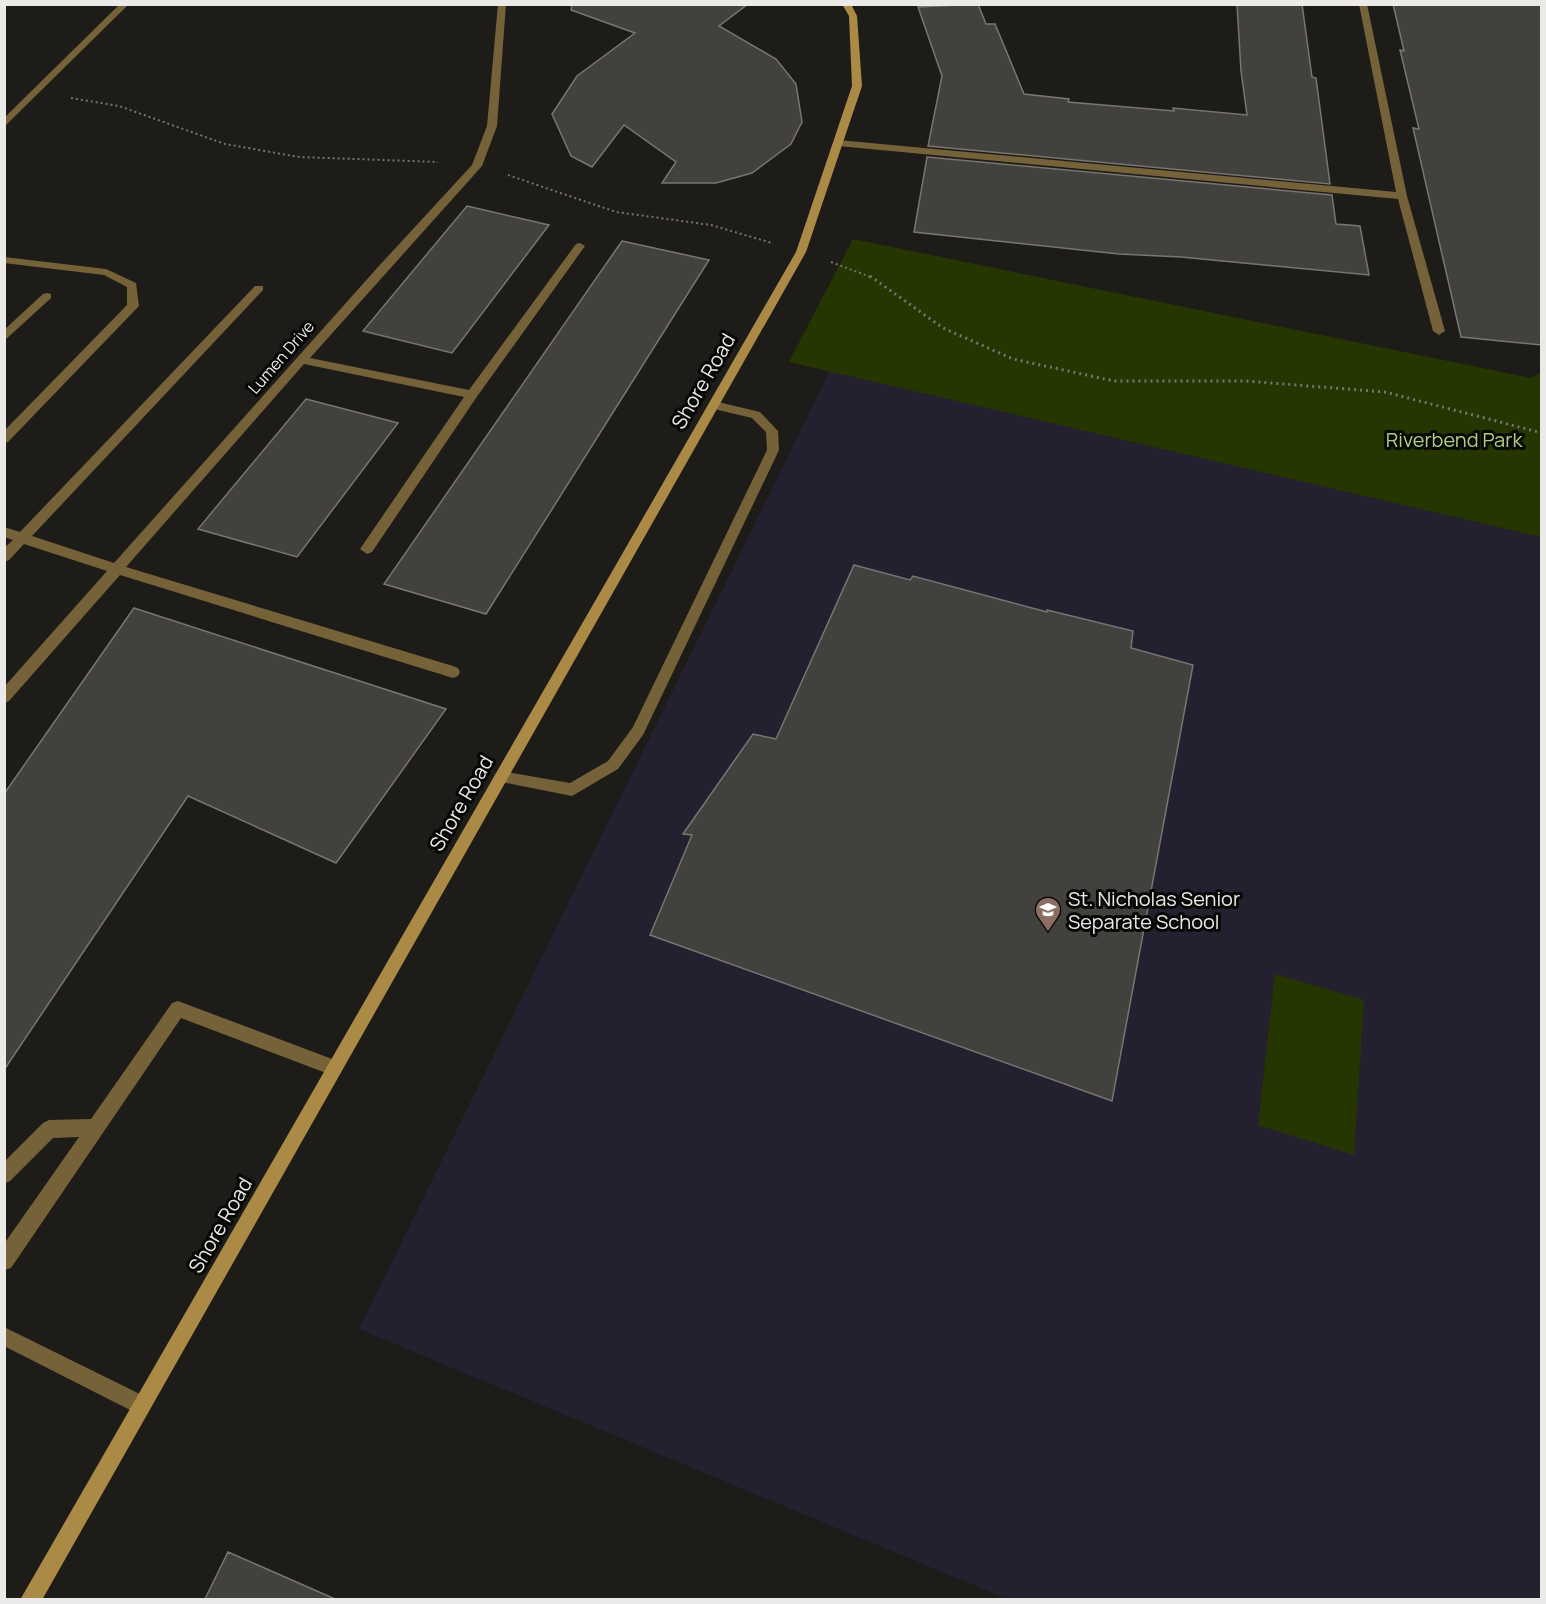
<svg xmlns="http://www.w3.org/2000/svg" width="1546" height="1604" viewBox="0 0 1546 1604" font-family="Manrope,sans-serif">
  <style>
    .education { fill: #242030 }
    .green { fill: #253601 }
    .building { fill: #43413d; stroke: #787672; stroke-width: 1.5 }
    .lines { fill: none; stroke-linecap: round; stroke-linejoin: round }
    .path-far1 { stroke: #777572; stroke-width: 2; stroke-dasharray: 2 3; stroke-linecap: butt }
    .path { stroke: #777572; stroke-width: 3; stroke-dasharray: 2 4; stroke-linecap: butt }
    .lane { fill: #766239; fill-rule: evenodd }
    .street { fill: #766239; fill-rule: evenodd }
    .secondary { fill: #ab8a46; fill-rule: evenodd }
    .labels { text-anchor: middle; dominant-baseline: central; stroke-width: 6; stroke-linejoin: round; paint-order: stroke }
    .far-street-label { font-size: 16px; fill: #ebeae8; stroke: #070705 }
    .street-label { font-size: 20px; fill: #ebeae8; stroke: #070705 }
    .park-label { font-size: 20px; fill: #afd081; stroke: #070705 }
    .poi-label { font-size: 20px; fill: #ebeae8; stroke: #070705; text-anchor: start }
  </style>
  <rect width="100%" height="100%" fill="#1e1c18"/>
  <!-- education -->
  <path class="education" d="M830 371 1541 537V1599H1007L359 1329Z"/>
  <!-- green -->
  <path class="green" d="M853 239 1531 378 1541 372V537L789 362Z
    M1275 974 1364 1000 1354 1155 1258 1125Z"/>
  <!-- building -->
  <path class="building" d="M572 4H748L719 26 776 59 796 84 802 122 791 144 752 173 716 183H662L676 162 624 125 592 167 571 156 552 114 577 76 635 33 571 10Z
    M978 4 986 24H995L1024 94 1069 99 1068 102 1174 111 1173 108 1247 115 1241 71 1237 4H1302L1312 77 1316 78 1330 184 928 146 942 76 918 7Z
    M1393 4H1542V345L1461 337 1413 128 1419 129 1400 50 1404 51Z
    M927 157 1332 195 1336 224 1360 226 1369 275 1181 257 1119 254 914 232Z
    M467 206 549 225 452 353 363 331Z
    M622 241 709 260 486 614 384 584Z
    M306 399 398 423 297 557 198 529Z
    M854 565 910 580 913 576 1047 612V610L1133 631 1131 648 1193 665 1112 1101 650 935 692 835 683 834 753 734 776 739Z
    M134 608 446 709 336 863 188 796 4 1070V794Z
    M228 1552 335 1599H205Z"/>
  <g class="lines">
    <!-- path-far1 -->
    <path class="path-far1" d="M71 98 119 106 225 144 299 157 438 162
      M508 175 616 212 711 225 772 243
      M831 262 873 278"/>
    <!-- path -->
    <path class="path" d="M870 276 943 328 1013 359 1114 381H1246L1385 392 1542 433"/>
    <!-- lane -->
    <path class="lane" d="M498 4H506L497 126 482 166 310 358 469 390 576 244 580 243 585 246 476 398 372 552 367 554 360 549 464 397 304 364 126 567 453 666 458 668 460 672 458 676 453 678 120 575 9 701 4 703V687L107 571 24 544 9 560 4 562V548L13 540 4 537V527L20 532 255 286H263V290L32 536 114 563 378 267 472 165 487 126Z
      M1359 4H1367L1407 196 1445 331 1439 335 1433 331 1398 199 838 146 833 143 838 140 1396 192Z
      M4 257 106 269 136 283 139 306 8 442 4 443V431L127 305V287L104 275 4 263Z
      M47 293 51 294V298L4 341V330L43 294Z
      M714 401 760 412 778 431 779 450 643 735 618 769 572 796 496 781 494 777 496 773 501 771 570 783 608 761 633 727 767 450 766 432 752 418 710 408V402Z
      M178 1001 340 1062 343 1068 340 1074 334 1076 181 1018 11 1268 4 1270V1244L79 1137 53 1138 10 1181 4 1184V1162L43 1123 49 1120 91 1119 172 1003Z
      M4 1327 148 1398 151 1405 148 1412 141 1415 134 1412 4 1346Z"/>
    <!-- street -->
    <path class="street" d="M120 4H129L4 127V118Z"/>
    <!-- secondary -->
    <path class="secondary" d="M842 4H851L857 16 862 86 806 252 42 1600H20L796 252 852 86 849 16Z"/>
  </g>
  <!-- icons -->
  <defs>
    <symbol id="school-pin" viewBox="-11 -11 22 30"><path d="M0 17L-7.5 6A9.5 9.5 0 1 1 7.5 6Z" fill="#8d6e63" stroke="#070705"/><path d="M0-5L7-2L0 1L-7-2ZM-4 1L0 2.5L4 1V4Q0 6-4 4Z" fill="#fff"/></symbol>
  </defs>
  <g fill-rule="evenodd">
    <use href="#school-pin" x="1033" y="895" width="30" height="40"/>
  </g>
  <g class="labels">
    <!-- far-street labels -->
    <g class="far-street-label">
      <text transform="translate(281 357) rotate(-49)">Lumen Drive</text>
    </g>
    <!-- street labels -->
    <g class="street-label">
      <text transform="translate(703 381) rotate(-60)">Shore Road</text>
      <text transform="translate(461 803) rotate(-60)">Shore Road</text>
      <text transform="translate(220 1225) rotate(-60)">Shore Road</text>
    </g>
    <!-- park labels -->
    <g class="park-label">
      <text x="1454" y="439">Riverbend Park</text>
    </g>
    <!-- poi labels -->
    <g class="poi-label">
      <text x="1068" y="898">St. Nicholas Senior<tspan x="1068" dy="23">Separate School</tspan></text>
    </g>
  </g>
  <!-- border -->
  <rect width="1546" height="1604" fill="none" stroke="#ebeae8" stroke-width="12"/>
</svg>
